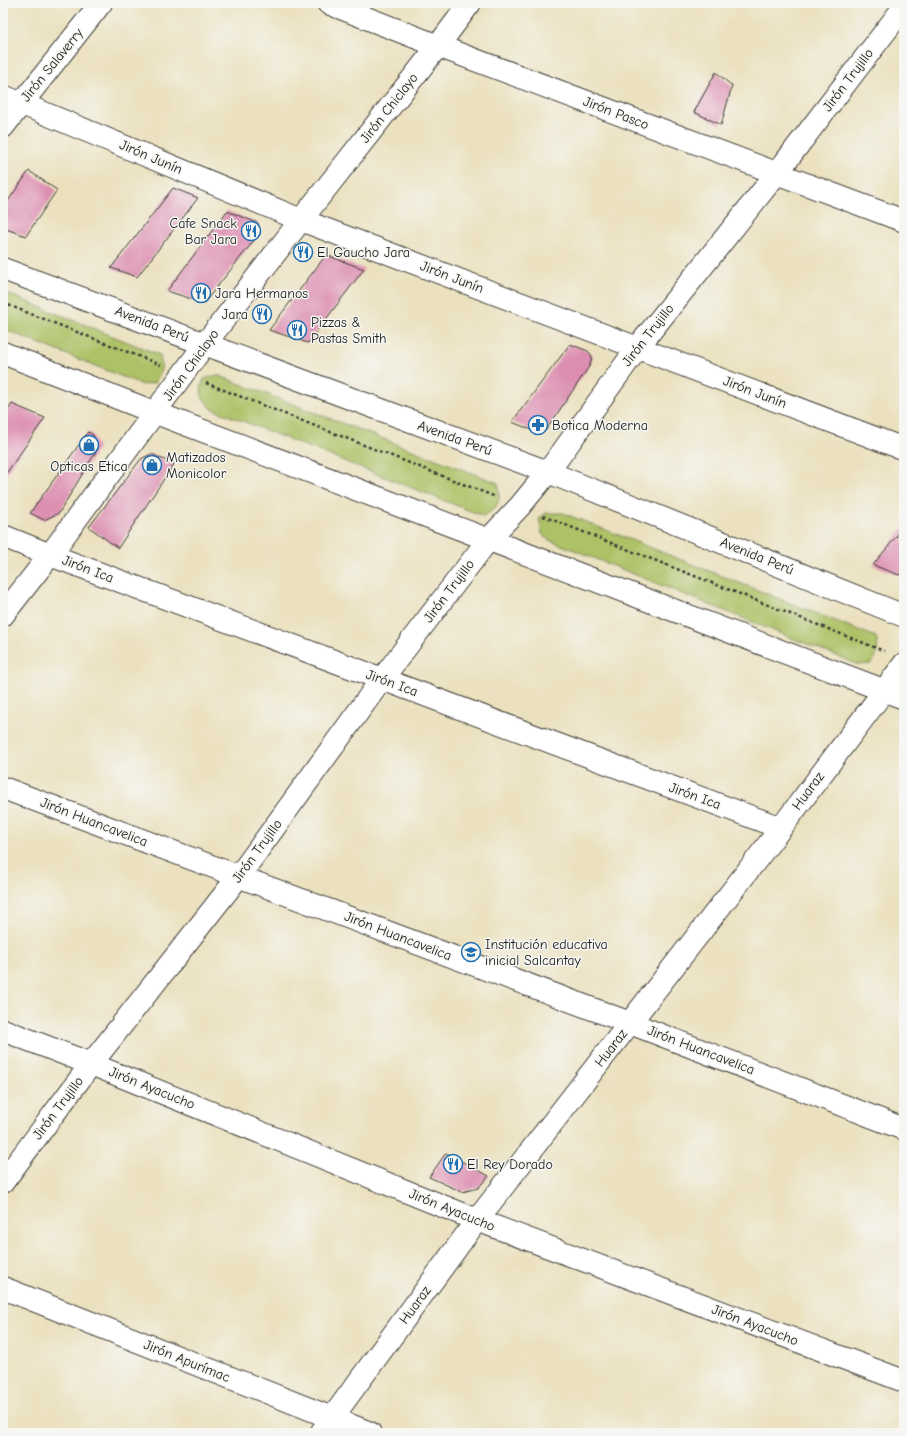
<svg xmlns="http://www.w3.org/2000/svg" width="907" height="1436" viewBox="0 0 907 1436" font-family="'Comic Neue',sans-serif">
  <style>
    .green { fill: #adc166; stroke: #646e41 }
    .building { fill: #dc8db0 }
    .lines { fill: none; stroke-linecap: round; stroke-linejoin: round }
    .street-casing { stroke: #3b3a34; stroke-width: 24 }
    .primary-casing { stroke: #3b3a34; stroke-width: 24 }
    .path { stroke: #3b3a34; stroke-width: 2.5; stroke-dasharray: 3 3; stroke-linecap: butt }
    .street { stroke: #fff; stroke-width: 22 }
    .primary { stroke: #fff; stroke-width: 22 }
    .labels { text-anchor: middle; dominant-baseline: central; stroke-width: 3; stroke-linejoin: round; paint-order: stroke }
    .street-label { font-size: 14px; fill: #1c1c1c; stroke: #f6f6f2 }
    .poi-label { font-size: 14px; fill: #1c1c1c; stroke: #f6f6f2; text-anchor: start }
  </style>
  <rect width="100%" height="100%" fill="#f6f6f2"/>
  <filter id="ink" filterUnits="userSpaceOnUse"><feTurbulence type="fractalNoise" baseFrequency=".025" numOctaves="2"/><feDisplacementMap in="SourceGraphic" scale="8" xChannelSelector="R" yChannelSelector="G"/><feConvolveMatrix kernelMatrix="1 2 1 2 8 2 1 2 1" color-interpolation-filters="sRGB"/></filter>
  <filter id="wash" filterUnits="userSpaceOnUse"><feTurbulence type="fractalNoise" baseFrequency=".012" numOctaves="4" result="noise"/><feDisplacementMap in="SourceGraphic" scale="16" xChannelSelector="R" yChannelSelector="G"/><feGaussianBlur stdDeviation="0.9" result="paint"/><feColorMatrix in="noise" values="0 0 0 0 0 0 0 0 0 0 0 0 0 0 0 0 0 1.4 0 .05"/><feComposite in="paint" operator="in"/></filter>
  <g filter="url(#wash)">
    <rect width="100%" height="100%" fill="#ebe1bf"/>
    <!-- green -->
    <path class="green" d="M3 292 160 355C162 367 162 374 154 383L143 385 3 329Z
      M217 375 498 483C501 501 499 508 483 516L212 409C202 398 198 394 204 379Z
      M546 513H563L876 637C879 648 878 655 871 664L859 665 549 540 542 534 539 518Z"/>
    <g id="blocks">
      <!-- building -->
      <path class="building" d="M716 72 732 86 721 125 694 112Z
        M29 171 57 190 26 236 3 228V208Z
        M173 188 198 198 137 277 111 268Z
        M227 211 258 223 260 233 204 303 167 291Z
        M326 255 364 269 308 343 269 330Z
        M570 344 588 351 592 356 590 365 546 430H532L512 422Z
        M12 404 45 418 3 478V418Z
        M88 432 93 435 98 448 59 513 44 520 30 513Z
        M151 454 174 464 118 548 89 527 141 459Z
        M904 527V570L899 575 873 565Z
        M446 1153 489 1176 478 1188 462 1192 429 1177Z"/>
    </g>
  </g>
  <g filter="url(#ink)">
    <use href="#blocks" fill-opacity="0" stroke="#3b3a34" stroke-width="1"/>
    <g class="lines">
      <defs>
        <path id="street" d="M328 3 438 46 904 221
          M3 96 301 220 904 449
          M3 127 101 3
          M3 536 50 555 781 828
          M3 615 50 555 205 344 301 220 438 46 470 3
          M3 788 630 1023 904 1129
          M3 1030 91 1064 477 1220 904 1381
          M3 1182 91 1064 239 876 382 679 488 540 520 506 548 472 638 347 777 173 904 7
          M3 1288 370 1433
          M321 1433 477 1220 781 828 904 664"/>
        <path id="primary" d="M3 269 548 472 904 616
          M3 353 156 413 904 698"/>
      </defs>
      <!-- street casing -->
      <use href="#street" class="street-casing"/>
      <!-- primary casing -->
      <use href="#primary" class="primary-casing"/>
      <!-- path -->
      <path class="path" d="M3 303 161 365
        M206 383 496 497
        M543 516 884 651"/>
      <!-- street -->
      <use href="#street" class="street"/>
      <!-- primary -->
      <use href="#primary" class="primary"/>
    </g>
  </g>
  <!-- icons -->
  <defs>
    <symbol id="restaurant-ring" viewBox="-11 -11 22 22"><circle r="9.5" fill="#f6f6f2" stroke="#1f6fb2" stroke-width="1.5"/><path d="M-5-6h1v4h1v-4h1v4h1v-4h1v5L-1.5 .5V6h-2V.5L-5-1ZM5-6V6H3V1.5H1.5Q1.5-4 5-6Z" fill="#1f6fb2"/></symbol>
    <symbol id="pharmacy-ring" viewBox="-11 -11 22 22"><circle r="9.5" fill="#f6f6f2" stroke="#1f6fb2" stroke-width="1.5"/><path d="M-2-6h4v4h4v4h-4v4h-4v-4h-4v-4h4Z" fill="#1f6fb2"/></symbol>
    <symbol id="shop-ring" viewBox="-11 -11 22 22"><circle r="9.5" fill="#f6f6f2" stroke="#1f6fb2" stroke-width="1.5"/><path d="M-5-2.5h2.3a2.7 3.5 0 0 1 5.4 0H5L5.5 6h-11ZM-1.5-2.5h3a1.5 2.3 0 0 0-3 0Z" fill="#1f6fb2"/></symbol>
    <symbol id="school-ring" viewBox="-11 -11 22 22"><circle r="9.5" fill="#f6f6f2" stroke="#1f6fb2" stroke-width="1.5"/><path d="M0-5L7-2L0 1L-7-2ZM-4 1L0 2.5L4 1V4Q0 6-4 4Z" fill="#1f6fb2"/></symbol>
  </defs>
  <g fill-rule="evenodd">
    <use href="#restaurant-ring" x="240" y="220" width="22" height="22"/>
    <use href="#restaurant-ring" x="292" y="241" width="22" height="22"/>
    <use href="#restaurant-ring" x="190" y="282" width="22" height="22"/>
    <use href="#restaurant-ring" x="251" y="303" width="22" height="22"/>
    <use href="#restaurant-ring" x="286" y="319" width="22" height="22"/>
    <use href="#pharmacy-ring" x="527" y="414" width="22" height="22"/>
    <use href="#shop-ring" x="78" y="434" width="22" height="22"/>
    <use href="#shop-ring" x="141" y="454" width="22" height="22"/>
    <use href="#school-ring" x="460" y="941" width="22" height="22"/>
    <use href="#restaurant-ring" x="442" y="1153" width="22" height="22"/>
  </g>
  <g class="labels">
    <!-- street labels -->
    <g class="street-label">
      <text transform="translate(52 65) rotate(-51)">Jirón Salaverry</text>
      <text transform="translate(848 80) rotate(-53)">Jirón Trujillo</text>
      <text transform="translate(389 108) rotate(-52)">Jirón Chiclayo</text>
      <text transform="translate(616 113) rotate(21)">Jirón Pasco</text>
      <text transform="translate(151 157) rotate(23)">Jirón Junín</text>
      <text transform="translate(452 277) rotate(21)">Jirón Junín</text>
      <text transform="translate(152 324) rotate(21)">Avenida Perú</text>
      <text transform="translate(648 335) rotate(-52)">Jirón Trujillo</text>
      <text transform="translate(191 365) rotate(-54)">Jirón Chiclayo</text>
      <text transform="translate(755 392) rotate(21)">Jirón Junín</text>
      <text transform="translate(455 438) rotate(20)">Avenida Perú</text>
      <text transform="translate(757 556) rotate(22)">Avenida Perú</text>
      <text transform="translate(88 569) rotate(21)">Jirón Ica</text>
      <text transform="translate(449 591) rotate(-53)">Jirón Trujillo</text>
      <text transform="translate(392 683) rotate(20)">Jirón Ica</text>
      <text transform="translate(808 791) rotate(-53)">Huaraz</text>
      <text transform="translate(695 796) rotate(20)">Jirón Ica</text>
      <text transform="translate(94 822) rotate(21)">Jirón Huancavelica</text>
      <text transform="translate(257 851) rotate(-54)">Jirón Trujillo</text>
      <text transform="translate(398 936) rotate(21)">Jirón Huancavelica</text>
      <text transform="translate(611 1048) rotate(-52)">Huaraz</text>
      <text transform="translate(701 1050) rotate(21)">Jirón Huancavelica</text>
      <text transform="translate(152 1088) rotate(22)">Jirón Ayacucho</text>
      <text transform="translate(58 1108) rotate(-53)">Jirón Trujillo</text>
      <text transform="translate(452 1210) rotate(22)">Jirón Ayacucho</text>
      <text transform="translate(415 1305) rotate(-54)">Huaraz</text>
      <text transform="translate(755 1325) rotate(21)">Jirón Ayacucho</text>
      <text transform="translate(187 1361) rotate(22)">Jirón Apurímac</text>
    </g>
    <!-- poi labels -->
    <g class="poi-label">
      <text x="237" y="223" text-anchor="end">Cafe Snack<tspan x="237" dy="16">Bar Jara</tspan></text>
      <text x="317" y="252">El Gaucho Jara</text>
      <text x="215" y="293">Jara Hermanos</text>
      <text x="248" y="314" text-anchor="end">Jara</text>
      <text x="311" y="322">Pizzas &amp;<tspan x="311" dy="16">Pastas Smith</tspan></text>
      <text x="552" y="425">Botica Moderna</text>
      <text x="166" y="457">Matizados<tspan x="166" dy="16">Monicolor</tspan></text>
      <text x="89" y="466" text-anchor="middle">Opticas Etica</text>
      <text x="485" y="944">Institución educativa<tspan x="485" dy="16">inicial Salcantay</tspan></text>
      <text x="467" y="1164">El Rey Dorado</text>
    </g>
  </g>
  <!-- margin -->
  <rect width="907" height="1436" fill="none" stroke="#f6f6f2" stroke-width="16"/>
</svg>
